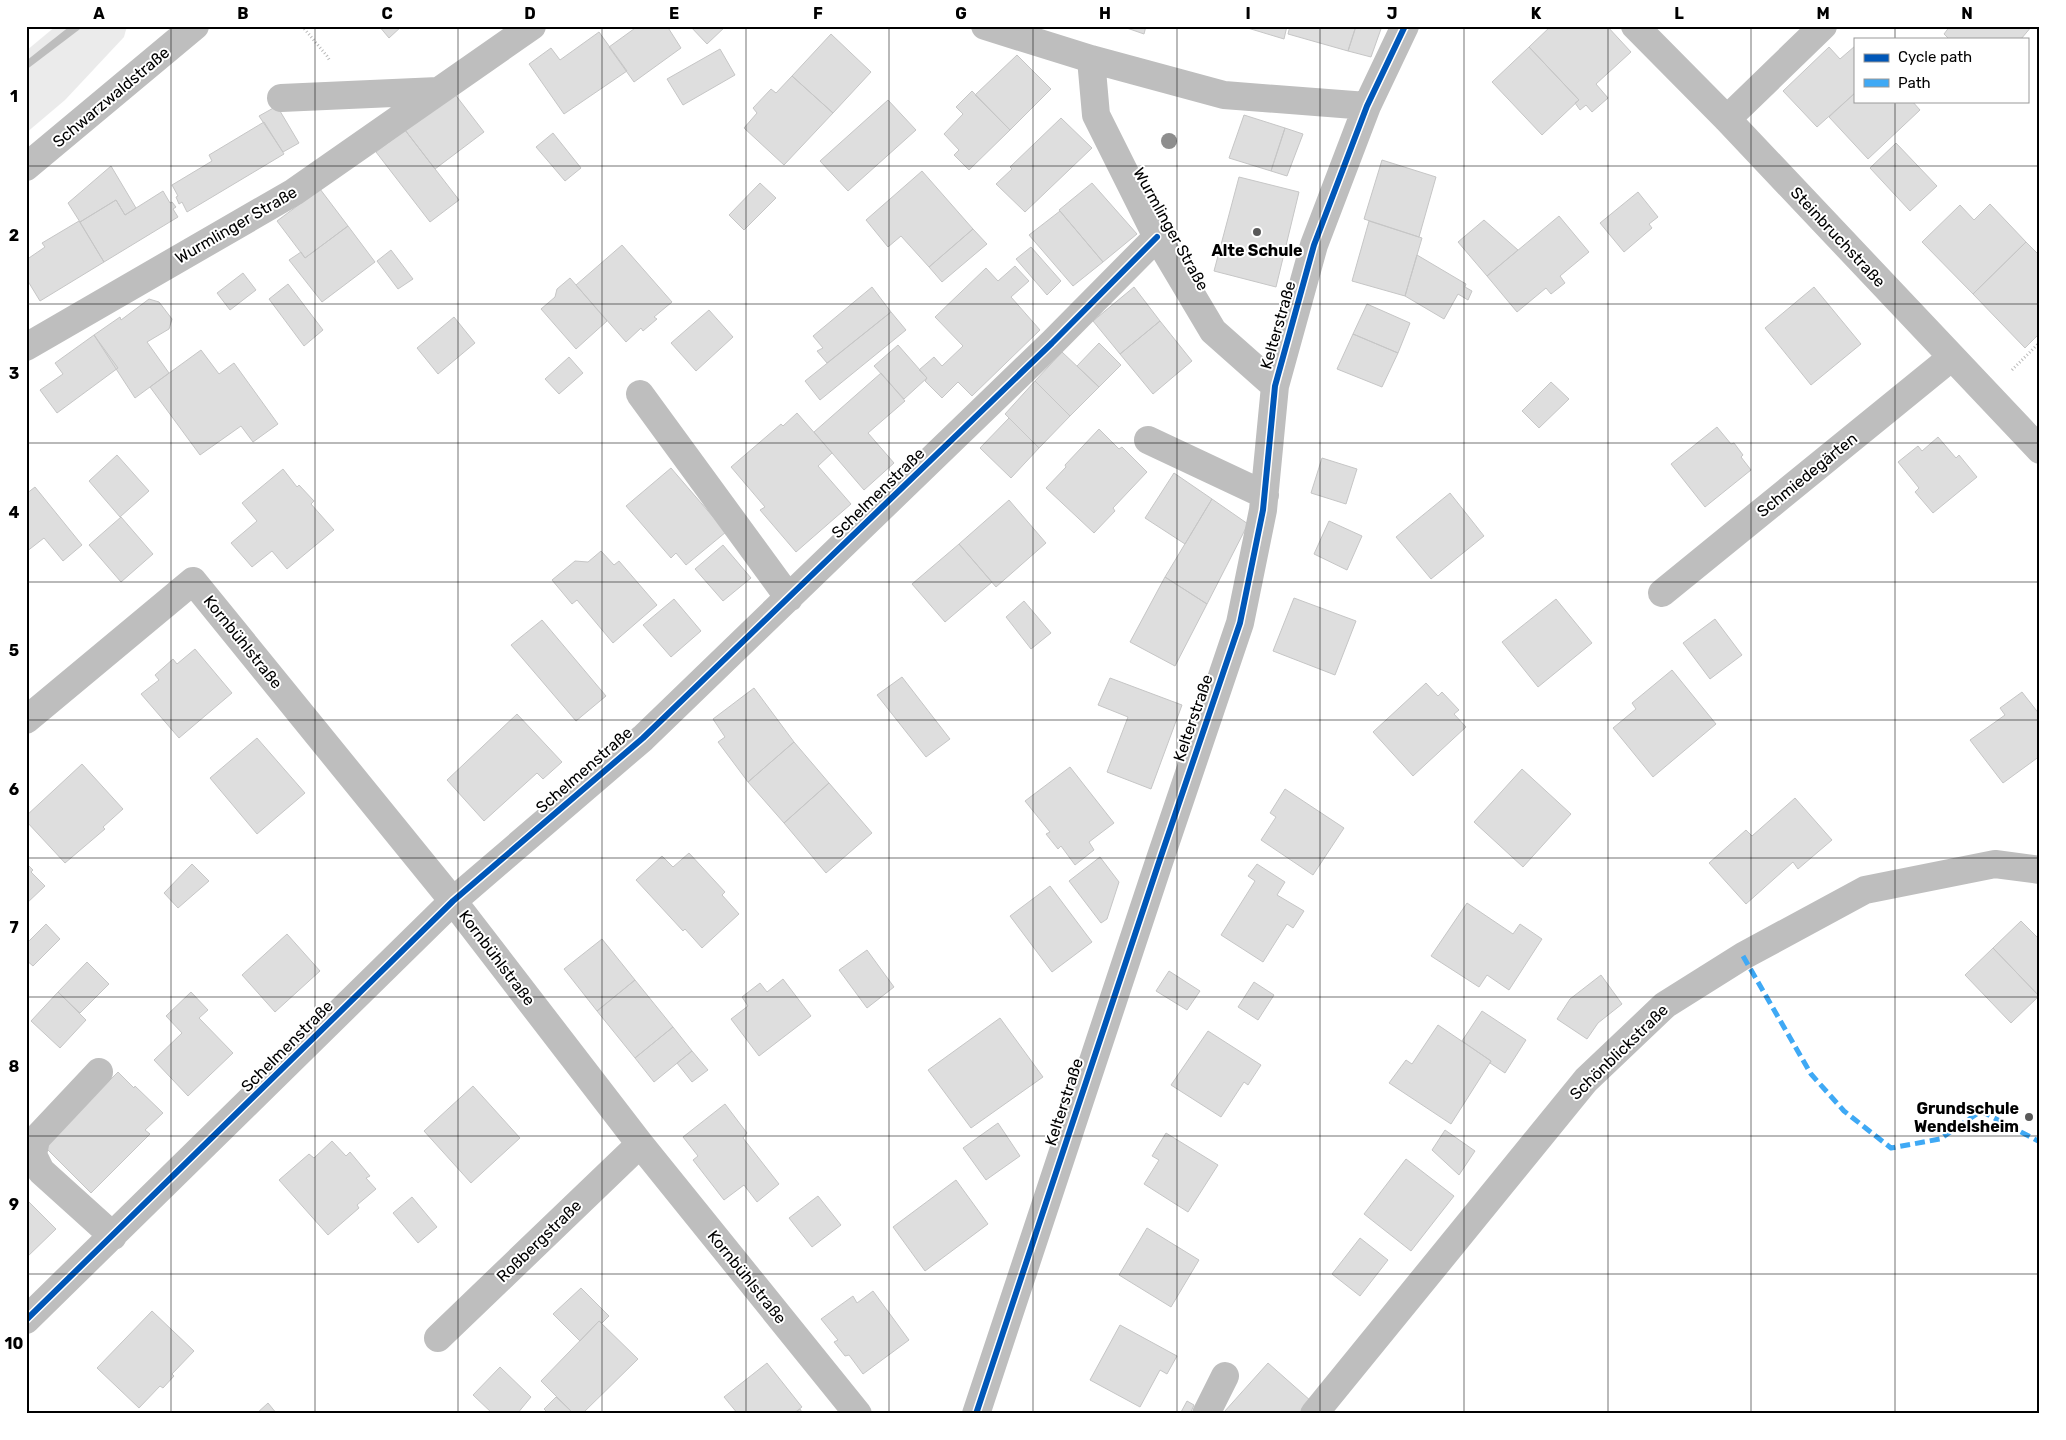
<svg xmlns="http://www.w3.org/2000/svg" width="2066" height="1440" viewBox="0 0 2066 1440" font-family="Rubik,sans-serif">
  <style>
    .green { fill: #ebebeb }
    .water { fill: #bdbdbd }
    .building { fill: #dedede; stroke: #c6c6c6 }
    .lines { fill: none; stroke-linecap: round; stroke-linejoin: round }
    .path { stroke: #b9b9b9; stroke-width: 3; stroke-dasharray: 1 2.5; stroke-linecap: butt }
    .minor { stroke: #bebebe; stroke-width: 28 }
    .quiet { stroke: #3fa9f5; stroke-width: 5; stroke-dasharray: 10 5; stroke-linecap: butt }
    .cycleway-casing { stroke: #fff; stroke-width: 9 }
    .cycleway { stroke: #0057b8; stroke-width: 6 }
    .tree { fill: #8e8e8e }
    .grid { fill: none; stroke: #000; stroke-width: 1; stroke-opacity: 0.55 }
    .poi-dot { fill: #595959; stroke: #fff; stroke-width: 2 }
    .labels { text-anchor: middle; dominant-baseline: central; stroke-width: 4; stroke-linejoin: round; paint-order: stroke }
    .street-label { font-size: 16px; fill: #000; stroke: #fff }
    .poi-label { font-size: 16px; font-weight: bold; fill: #000; stroke: #fff }
    .neatline { fill: none; stroke: #000; stroke-width: 2 }
    .grid-label { font-size: 16px; text-anchor: middle; font-weight: bold; fill: #000 }
  </style>
  <rect width="100%" height="100%" fill="#fff"/>
  <!-- green -->
  <path class="green" d="M56 26H127L124 37 65 100 26 133V51Z"/>
  <!-- water -->
  <path class="water" d="M70 26H84L26 70V61Z"/>
  <!-- building -->
  <path class="building" d="M379 26H402L389 38Z
    M638 26H667L681 48 634 82 609 47Z
    M690 26H726L707 44Z
    M1121 26H1146L1144 34Z
    M1241 26H1287L1284 39Z
    M1290 26H1356L1348 51 1288 34Z
    M1356 26H1382L1371 57 1348 51Z
    M1551 26H1607L1631 52 1596 84 1608 98 1592 112 1586 105 1580 110 1575 103 1579 100 1529 47Z
    M1950 26H2032L2021 39H1949L1944 34Z
    M599 32 627 71 564 114 529 64 551 48 560 60Z
    M831 34 871 72 833 113 792 76Z
    M1855 46V93L1817 127 1783 91 1829 47 1840 59Z
    M1529 47 1579 100 1542 135 1492 82Z
    M720 49 735 75 683 105 667 79Z
    M1017 55 1051 89 1010 130 975 95Z
    M792 76 833 113 784 165 744 128 757 113 753 108 771 89 776 93Z
    M972 91 1010 130 969 170 954 155 959 150 944 134 963 114 956 107Z
    M454 93 484 132 435 169 405 130Z
    M1855 93V101H1912L1920 110 1868 159 1829 117Z
    M888 100 916 130 848 191 820 161Z
    M277 106 299 143 283 152 259 116Z
    M1244 115 1285 128 1271 171 1229 158Z
    M1061 118 1092 148 1025 212 996 184 1012 169 1010 167Z
    M264 122 284 154 187 212 182 202 179 204 176 197 178 196 172 185 212 161 209 155Z
    M1285 128 1303 134 1287 176 1271 171Z
    M405 130 459 200 430 222 376 152Z
    M553 133 581 168 565 181 536 147Z
    M1896 143 1937 186 1910 211 1870 168Z
    M1382 160 1436 177 1419 237 1364 219Z
    M111 166 136 208 125 215 116 200 80 222 68 203Z
    M922 171 973 229 929 267 901 236 888 247 866 220Z
    M1239 177 1299 192 1276 287 1214 271Z
    M760 183 776 198 744 230 729 215Z
    M1092 183 1137 234 1103 262 1059 210Z
    M320 189 348 226 305 258 277 221Z
    M163 191 170 203 172 202 176 207 173 209 178 217 104 262 80 222 116 200 125 215Z
    M1638 192 1658 217 1649 224 1652 228 1624 252 1600 223Z
    M1990 204 2026 242 1973 294 1922 242 1960 205 1974 220Z
    M1060 211 1103 262 1073 286 1029 235Z
    M1559 216 1589 252 1560 276 1565 283 1551 294 1546 288 1517 312 1487 276Z
    M1484 220 1518 250 1487 276 1458 242Z
    M79 221 104 262 40 301 26 278V260L45 247 42 243Z
    M1369 221 1422 238 1405 296 1352 281Z
    M348 226 375 262 322 302 289 260 301 252 305 258Z
    M973 229 987 244 942 282 929 267Z
    M2026 242 2040 256V333L2025 348 1973 294Z
    M622 245 672 302 654 317 657 319 643 331 641 328 626 342 576 285Z
    M1031 247 1061 281 1047 295 1016 259Z
    M391 250 413 279 398 289 377 261Z
    M1417 255 1466 284 1465 287 1472 291 1468 300 1458 294 1444 319 1405 296Z
    M1015 266 1029 281 1011 297 1040 330 972 396 958 382 942 398 925 381 927 378 919 370 934 357 942 366 963 346 935 317 986 268 998 281Z
    M243 273 256 290 230 310 217 293Z
    M570 278 607 321 576 349 541 309 555 297 557 289Z
    M288 284 323 330 304 346 269 299Z
    M872 287 891 312 827 363 817 351 823 348 813 336Z
    M1134 287 1160 321 1120 354 1093 321Z
    M1814 287 1861 344 1811 385 1765 328Z
    M149 299 159 302 172 319 169 329 147 342 169 373 135 398 94 335 120 317 121 320Z
    M1367 304 1410 323 1398 353 1353 334Z
    M709 310 733 337 696 371 671 343Z
    M891 312 906 330 820 400 805 381Z
    M454 317 475 343 438 374 417 348Z
    M1160 321 1192 361 1153 394 1120 354Z
    M1353 334 1398 353 1382 387 1337 369Z
    M94 335 118 368 57 413 40 390 63 374 55 363Z
    M1099 343 1121 365 1099 387 1077 366Z
    M898 345 927 378 904 399 874 366Z
    M201 350 219 374 234 363 278 424 253 442 241 426 200 455 150 387Z
    M1062 352 1099 387 1070 416 1035 381Z
    M569 357 583 373 559 394 545 379Z
    M881 373 905 401 868 433 894 463 864 490 814 432Z
    M1035 381 1070 416 1039 448 1005 414Z
    M1551 382 1569 399 1539 428 1522 411Z
    M797 413 832 453 818 466 851 504 796 552 760 510 765 507 731 467 781 424 783 426Z
    M1009 418 1039 448 1011 478 980 448Z
    M1717 427 1731 444 1734 443 1743 455 1741 457 1751 470 1705 507 1671 464Z
    M1099 429 1119 449 1122 447 1147 472 1113 508 1115 511 1094 533 1046 488 1066 467 1065 465Z
    M1938 437 1956 458 1959 455 1977 477 1933 513 1915 492 1919 488 1898 462 1918 446 1922 451Z
    M117 455 149 491 120 517 89 481Z
    M1322 458 1357 469 1346 504 1311 493Z
    M671 468 726 532 686 565 676 553 671 558 626 506Z
    M283 469 297 487 299 485 314 501 311 504 334 530 287 569 272 551 252 567 231 543 257 521 242 503Z
    M1174 473 1212 499 1185 544 1145 518Z
    M35 487 82 545 63 561 44 538 26 552V494Z
    M1450 493 1484 536 1431 579 1396 537Z
    M1212 499 1248 524 1207 604 1165 577Z
    M1009 500 1046 543 996 587 959 544Z
    M121 517 153 554 121 582 89 545Z
    M1329 521 1362 536 1347 570 1314 554Z
    M959 544 992 582 945 622 912 584Z
    M723 545 751 578 723 601 695 569Z
    M601 551 614 565 619 561 657 605 613 643 577 600 572 604 552 580 575 561 588 562Z
    M1165 577 1207 604 1175 666 1130 642Z
    M1294 598 1356 621 1335 675 1273 651Z
    M674 599 701 631 671 657 643 625Z
    M1556 599 1592 643 1538 687 1502 642Z
    M1024 601 1051 633 1031 649 1006 617Z
    M1715 619 1742 655 1710 679 1683 643Z
    M542 620 606 696 576 721 511 645Z
    M195 649 232 693 179 738 141 694 159 680 155 675 173 659 177 664Z
    M1672 670 1716 724 1653 777 1613 728 1636 709 1632 703Z
    M902 677 950 739 926 757 877 695Z
    M1110 678 1182 705 1151 789 1107 772 1128 717 1098 705Z
    M1426 683 1438 696 1442 692 1459 710 1454 714 1466 727 1413 776 1373 732Z
    M754 688 794 742 748 782 718 742 725 737 713 719Z
    M2022 692 2040 715V756L2003 783 1970 740 2005 715 2000 708Z
    M517 714 562 762 543 779 537 773 484 821 447 780Z
    M257 738 305 793 257 834 210 778Z
    M794 742 829 783 784 823 748 782Z
    M82 764 123 809 103 827 105 829 65 863 26 821V816Z
    M1070 767 1114 823 1089 842 1094 850 1075 865 1061 846 1058 849 1046 834 1050 832 1025 801Z
    M1522 769 1571 814 1523 867 1474 822Z
    M829 783 872 833 826 873 784 823Z
    M1285 789 1344 828 1313 875 1261 840 1276 817 1270 813Z
    M1795 798 1832 840 1798 869 1793 862 1746 904 1709 863 1746 830 1752 836Z
    M689 853 725 892 722 895 739 914 702 948 685 929 683 931 636 880 662 856 673 867Z
    M1100 857 1119 882 1107 919 1101 923 1069 881Z
    M26 863 33 870 31 872 45 886 26 904Z
    M192 864 209 881 178 908 164 893Z
    M1257 864 1285 882 1277 895 1304 911 1293 928 1287 924 1263 962 1221 935 1255 881 1248 876Z
    M1050 886 1092 942 1052 972 1010 916Z
    M1467 903 1513 934 1520 924 1542 939 1509 990 1487 975 1479 987 1431 956Z
    M2021 921 2040 940 2039 996 1993 948Z
    M46 924 60 939 33 966 26 960V944Z
    M287 934 320 971 275 1012 242 975Z
    M602 939 635 980 597 1011 564 969Z
    M1993 948 2039 996 2011 1023 1965 975Z
    M867 950 894 987 867 1008 839 970Z
    M87 962 109 984 80 1013 58 992Z
    M1169 971 1200 991 1187 1010 1156 991Z
    M1601 975 1622 1004 1598 1023 1587 1039 1557 1019 1570 999Z
    M783 979 811 1016 759 1056 731 1019 748 1006 742 997 760 983 767 992Z
    M635 980 673 1027 635 1058 597 1011Z
    M1254 982 1274 995 1258 1020 1238 1007Z
    M58 992 86 1020 60 1048 31 1021Z
    M191 992 208 1010 199 1018 233 1053 188 1096 154 1060 182 1033 166 1016Z
    M1482 1011 1526 1040 1505 1073 1490 1063 1491 1061 1462 1041Z
    M1000 1018 1043 1077 971 1128 928 1070Z
    M1438 1025 1491 1061 1451 1124 1389 1083 1406 1060 1412 1064Z
    M673 1027 692 1051 654 1082 635 1058Z
    M1208 1031 1261 1065 1248 1085 1244 1082 1221 1117 1171 1085Z
    M692 1051 708 1070 692 1082 677 1063Z
    M118 1072 134 1088 135 1086 163 1113 145 1130 150 1134 91 1193 44 1146Z
    M473 1086 520 1138 471 1183 424 1131Z
    M725 1104 747 1133 743 1138 779 1184 757 1202 744 1185 724 1200 693 1160 698 1156 683 1137Z
    M998 1123 1020 1156 986 1180 963 1148Z
    M1445 1130 1475 1151 1459 1175 1432 1150Z
    M1166 1133 1218 1165 1188 1212 1144 1184 1159 1160 1152 1156Z
    M332 1141 346 1156 350 1152 370 1176 366 1178 376 1189 357 1205 359 1208 328 1235 279 1180 309 1154 314 1158Z
    M1406 1159 1454 1196 1411 1251 1364 1214Z
    M956 1180 988 1224 925 1271 893 1227Z
    M818 1196 841 1225 812 1247 789 1218Z
    M412 1197 437 1227 418 1243 393 1213Z
    M26 1199 56 1229 26 1258Z
    M1147 1228 1199 1260 1171 1307 1119 1275Z
    M1360 1238 1388 1260 1360 1296 1332 1274Z
    M581 1288 609 1316 602 1323 599 1321 580 1341 553 1314Z
    M873 1291 909 1340 863 1374 849 1355 845 1356 834 1342 838 1340 821 1319 853 1296 857 1303Z
    M152 1311 194 1351 172 1374 174 1376 163 1388 160 1386 139 1408 97 1368Z
    M599 1321 638 1359 582 1414H574L541 1381Z
    M1120 1325 1177 1356 1167 1374 1160 1370 1140 1407 1090 1380Z
    M767 1363 802 1407 793 1414H738L724 1397Z
    M1268 1363 1311 1401 1299 1414H1226L1224 1412Z
    M500 1367 531 1397 517 1414H493L473 1395Z
    M556 1397 574 1414H549L544 1409Z
    M1187 1401 1194 1405 1190 1414H1180Z
    M268 1403 277 1414H256Z
    M800 1409 803 1414H793Z"/>
  <g class="lines">
    <!-- path -->
    <path class="path" d="M302 26 327 56 330 61
      M2012 370 2040 342"/>
    <!-- minor -->
    <path class="minor" d="M985 26 1091 59 1224 95 1367 106
      M1635 26 1727 119 2040 450
      M1091 59 1096 115 1157 237 1213 331 1275 386
      M281 98 438 91
      M1727 119 1823 26
      M26 167 195 26
      M26 347 294 192 532 26
      M640 394 789 598
      M1148 440 1265 495
      M1662 593 1952 357
      M26 720 193 581 453 901 640 1144 858 1414
      M99 1072 36 1139 33 1155 41 1171 113 1236
      M26 1320 453 901 643 738 1052 343 1157 237
      M438 1338 640 1144
      M976 1414 1158 865 1240 623 1263 510 1275 386 1314 245 1367 106 1405 26
      M1206 1414 1225 1376
      M1314 1414 1586 1080 1665 1005 1743 956 1865 890 1995 864 2040 870"/>
    <!-- quiet -->
    <path class="quiet" d="M1743 956 1811 1074 1844 1111 1891 1148 1940 1139 1981 1111 2040 1142"/>
    <defs>
      <path id="cycleway" d="M26 1320 453 901 643 738 1052 343 1157 237
        M976 1414 1158 865 1240 623 1263 510 1275 386 1314 245 1367 106 1405 26"/>
    </defs>
    <!-- cycleway casing -->
    <use href="#cycleway" class="cycleway-casing"/>
    <!-- cycleway -->
    <use href="#cycleway" class="cycleway"/>
  </g>
  <!-- trees -->
  <circle class="tree" cx="1169" cy="141" r="8"/>
  <!-- grid -->
  <path class="grid" d="M171 26V1414M315 26V1414M458 26V1414M602 26V1414M746 26V1414M889 26V1414M1033 26V1414M1177 26V1414M1320 26V1414M1464 26V1414M1608 26V1414M1751 26V1414M1895 26V39M1895 101V1414M26 166H2040M26 304H2040M26 443H2040M26 582H2040M26 720H2040M26 858H2040M26 997H2040M26 1136H2040M26 1274H2040"/>
  <!-- markers -->
  <g class="poi-dot">
    <circle cx="1257" cy="232" r="5"/>
    <circle cx="2029" cy="1117" r="5"/>
  </g>
  <g class="labels">
    <!-- street labels -->
    <g class="street-label">
      <text transform="translate(111 97) rotate(-40)">Schwarzwaldstraße</text>
      <text transform="translate(236 225) rotate(-30)">Wurmlinger Straße</text>
      <text transform="translate(1171 229) rotate(61)">Wurmlinger Straße</text>
      <text transform="translate(1838 237) rotate(47)">Steinbruchstraße</text>
      <text transform="translate(1278 325) rotate(-74)">Kelterstraße</text>
      <text transform="translate(1807 475) rotate(-39)">Schmiedegärten</text>
      <text transform="translate(878 493) rotate(-44)">Schelmenstraße</text>
      <text transform="translate(243 642) rotate(51)">Kornbühlstraße</text>
      <text transform="translate(1193 718) rotate(-71)">Kelterstraße</text>
      <text transform="translate(584 770) rotate(-41)">Schelmenstraße</text>
      <text transform="translate(497 958) rotate(53)">Kornbühlstraße</text>
      <text transform="translate(287 1046) rotate(-45)">Schelmenstraße</text>
      <text transform="translate(1619 1052) rotate(-44)">Schönblickstraße</text>
      <text transform="translate(1064 1102) rotate(-72)">Kelterstraße</text>
      <text transform="translate(539 1241) rotate(-44)">Roßbergstraße</text>
      <text transform="translate(747 1277) rotate(51)">Kornbühlstraße</text>
    </g>
    <!-- poi labels -->
    <g class="poi-label">
      <text x="1257" y="250">Alte Schule</text>
      <text x="2019" y="1108" text-anchor="end">Grundschule<tspan x="2019" dy="18">Wendelsheim</tspan></text>
    </g>
  </g>
  <!-- border -->
  <rect width="2066" height="1440" fill="none" stroke="#ffffff" stroke-width="55"/>
  <!-- legend -->
  <rect x="1854" y="38" width="175" height="65" fill="#ffffff" stroke="#999999"/>
  <rect x="1864" y="54" width="25" height="8" fill="#0057b8" stroke="#999999"/>
  <text x="1898" y="62" font-size="15" fill="#000000">Cycle path</text>
  <rect x="1864" y="79" width="25" height="8" fill="#3fa9f5" stroke="#999999"/>
  <text x="1898" y="88" font-size="15" fill="#000000">Path</text>
  <rect x="28" y="28" width="2010" height="1384" class="neatline"/>
  <g class="grid-label">
    <text x="99" y="19">A</text>
    <text x="243" y="19">B</text>
    <text x="387" y="19">C</text>
    <text x="530" y="19">D</text>
    <text x="674" y="19">E</text>
    <text x="818" y="19">F</text>
    <text x="961" y="19">G</text>
    <text x="1105" y="19">H</text>
    <text x="1248" y="19">I</text>
    <text x="1392" y="19">J</text>
    <text x="1536" y="19">K</text>
    <text x="1679" y="19">L</text>
    <text x="1823" y="19">M</text>
    <text x="1967" y="19">N</text>
    <text x="14" y="102">1</text>
    <text x="14" y="241">2</text>
    <text x="14" y="379">3</text>
    <text x="14" y="518">4</text>
    <text x="14" y="656">5</text>
    <text x="14" y="795">6</text>
    <text x="14" y="933">7</text>
    <text x="14" y="1072">8</text>
    <text x="14" y="1210">9</text>
    <text x="14" y="1349">10</text>
  </g>
</svg>
